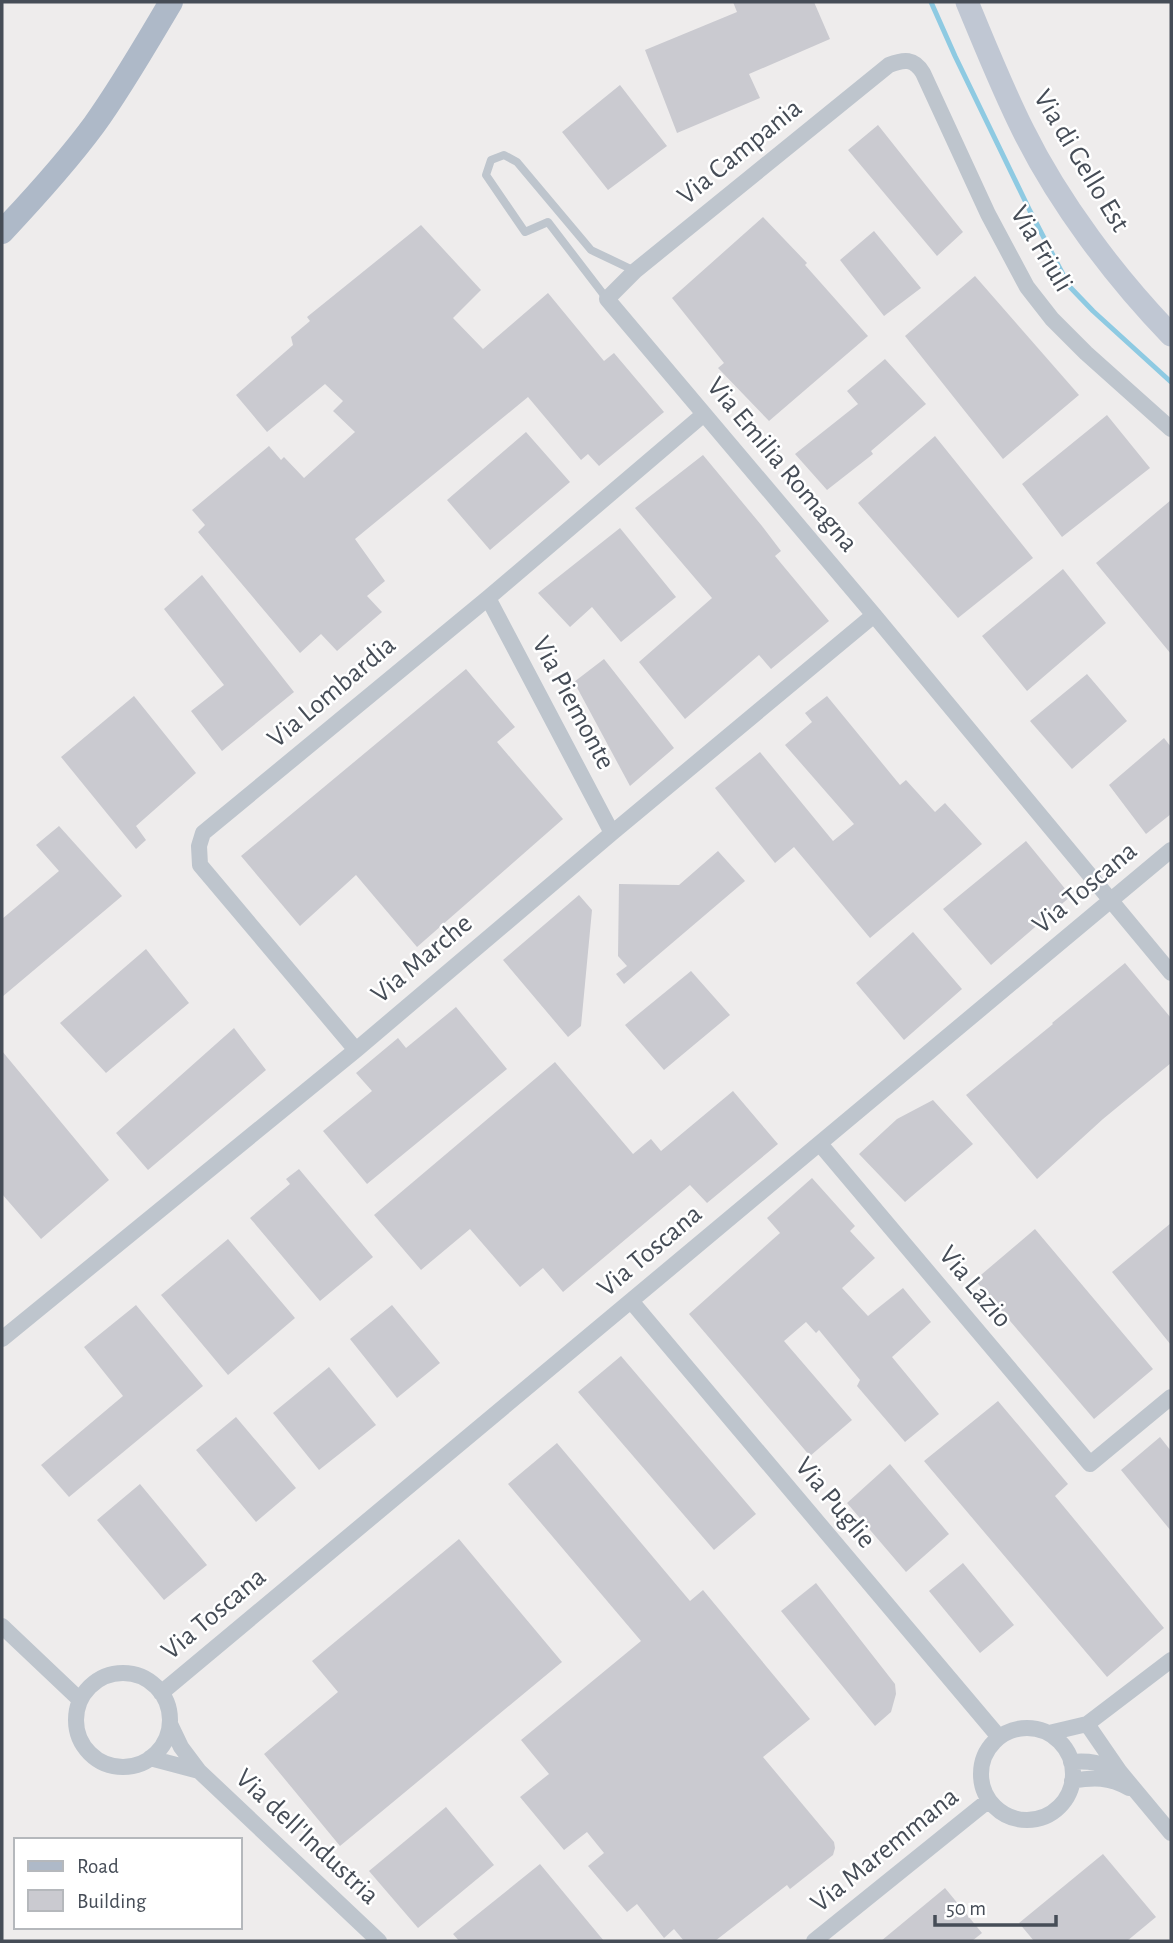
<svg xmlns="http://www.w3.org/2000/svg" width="1173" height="1943" viewBox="0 0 1173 1943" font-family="'Alegreya Sans',sans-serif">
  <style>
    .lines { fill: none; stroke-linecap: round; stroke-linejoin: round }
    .stream { stroke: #8ecae2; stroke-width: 5 }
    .building { fill: #cacad0 }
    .service { stroke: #bec5cd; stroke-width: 8 }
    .minor { stroke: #bec5cd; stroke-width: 16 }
    .secondary { stroke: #c0c7d3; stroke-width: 23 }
    .primary { stroke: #aeb9c8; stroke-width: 24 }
    .labels { text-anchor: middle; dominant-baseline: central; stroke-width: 5; stroke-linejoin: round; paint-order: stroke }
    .street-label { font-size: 28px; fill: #464d57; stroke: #fff }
  </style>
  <rect width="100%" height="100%" fill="#eeecec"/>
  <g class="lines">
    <!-- stream -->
    <path class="stream" d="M931 2 955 56 1030 211 1069 286 1093 311 1171 382"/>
  </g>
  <!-- building -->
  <path class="building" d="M733 2H814L830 39 749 74 760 98 677 133 645 50 737 12Z
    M620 85 667 146 608 190 562 132Z
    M878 125 963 232 937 256 848 150Z
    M763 217 807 263 805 265 868 336 769 421 718 368 724 363 672 298Z
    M421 225 481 290 453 318 483 349 548 293 604 361 614 353 664 412 599 466 588 454 581 460 528 397 355 539 385 581 367 596 382 612 337 651 321 634 300 653 198 532 205 525 192 510 269 446 281 460 284 457 304 478 355 432 333 411 343 401 325 384 267 432 236 395 293 345 291 337 310 321 307 317Z
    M874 231 921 288 884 316 840 260Z
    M975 276 1079 395 1003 459 905 336Z
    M885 359 926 404 871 451 873 454 827 490 795 454 858 404 847 391Z
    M1107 415 1150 468 1062 537 1022 484Z
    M526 432 570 482 490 550 447 500Z
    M935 436 1033 558 958 618 858 503Z
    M703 455 762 526 781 551 775 556 829 621 771 669 759 655 685 719 639 662 712 598 635 508Z
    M1171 500V654L1096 563Z
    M620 528 676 597 621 642 592 607 570 627 538 593Z
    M1063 569 1106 623 1027 691 982 636Z
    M202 575 294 692 222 751 191 711 224 685 164 609Z
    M604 659 674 748 630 786 574 682Z
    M466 669 515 727 497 742 563 819 417 947 356 875 300 926 241 856Z
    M1087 674 1127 721 1072 769 1030 721Z
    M134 696 196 773 136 826 146 840 136 849 61 757Z
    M827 696 900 785 906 780 935 812 945 803 982 844 870 938 794 847 775 863 715 788 760 752 833 841 854 824 785 745 812 722 805 713Z
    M1164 738 1171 747V814L1146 834 1109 785Z
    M59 826 122 896 2 997V919L59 871 36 845Z
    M1026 841 1071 896 991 965 943 909Z
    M718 851 745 881 624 984 616 974 627 966 618 956 619 884 679 885Z
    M579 895 592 910 581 1026 568 1037 503 960Z
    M913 932 962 989 904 1040 856 983Z
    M146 949 189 1003 106 1073 60 1023Z
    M1125 963 1171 1018V1063L1103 1119 1037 1179 966 1095 1053 1024 1052 1023Z
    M691 971 730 1015 664 1070 625 1025Z
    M456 1007 507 1069 367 1184 323 1131 372 1091 356 1073 398 1038 406 1048Z
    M234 1028 266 1070 148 1170 116 1133Z
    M2 1051 109 1180 41 1239 2 1194Z
    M555 1062 633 1154 651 1139 661 1151 733 1091 778 1144 707 1203 690 1185 563 1292 543 1268 520 1287 470 1229 421 1270 374 1215Z
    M933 1100 973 1144 905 1202 859 1154 897 1119Z
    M299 1169 373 1257 320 1301 250 1218 290 1184 286 1179Z
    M812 1178 855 1226 850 1231 875 1258 842 1288 868 1316 903 1288 931 1322 892 1357 939 1414 905 1442 857 1386 860 1380 819 1330 816 1333 806 1322 784 1341 852 1420 810 1456 689 1314 780 1233 767 1218Z
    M1171 1223V1345L1112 1272Z
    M1035 1229 1153 1369 1094 1419 975 1280Z
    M228 1239 295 1318 228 1375 161 1295Z
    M136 1305 203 1386 69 1497 41 1465 123 1396 84 1347Z
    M392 1305 440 1363 397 1398 350 1339Z
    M621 1356 756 1514 714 1550 578 1392Z
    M329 1367 376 1425 319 1470 273 1413Z
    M998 1401 1068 1484 1055 1496 1164 1628 1107 1677 924 1461Z
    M236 1417 296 1488 256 1522 196 1450Z
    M1160 1437 1171 1451V1531L1121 1470Z
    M557 1443 690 1601 703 1590 810 1719 763 1757 834 1842 835 1848 833 1855 790 1889 787 1885 715 1941H684L674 1929 664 1938 637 1904 627 1912 588 1866 604 1853 587 1832 564 1850 520 1797 549 1774 521 1740 641 1641 508 1484Z
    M890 1464 949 1534 906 1572 847 1503Z
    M140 1484 207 1565 164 1600 97 1520Z
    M459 1539 562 1662 340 1846 264 1754 338 1692 312 1661Z
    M963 1563 1014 1625 980 1653 929 1591Z
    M816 1583 895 1684 896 1694 891 1712 875 1726 781 1611Z
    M446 1807 494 1865 418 1928 369 1871Z
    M1103 1854 1156 1917 1127 1941H1034L1019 1923Z
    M540 1864 604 1941H459L453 1934Z
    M945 1888 982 1933 972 1941H881Z"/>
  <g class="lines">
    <!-- service -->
    <path class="service" d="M607 299 548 222 525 232 486 175 491 160 504 155 517 162 591 250 635 271"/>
    <!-- minor -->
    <path class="minor" d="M1171 429 1086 353 1052 319 1027 287 988 214 923 73C914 58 904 59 889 65L635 271 607 299 874 615 1171 973
      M488 598 612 833
      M356 1050 200 865 199 846 203 833 488 598 704 414
      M820 1144 1090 1464 1171 1397
      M631 1301 999 1737
      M2 1339 356 1050 612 833 874 615
      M2 1626 80 1700
      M76 1720a47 47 0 1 1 94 0a47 47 0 1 1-94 0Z
      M161 1693 1171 850
      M170 1724 181 1747 199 1771 379 1941
      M1087 1724 1120 1772 1171 1833
      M981 1774a46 46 0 1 1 92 0a46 46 0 1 1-92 0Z
      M1049 1733 1087 1724 1171 1660
      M150 1758 199 1771
      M1071 1762C1089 1760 1102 1763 1118 1771
      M1072 1781C1094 1777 1109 1777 1129 1788
      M814 1941 989 1800"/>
    <!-- secondary -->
    <path class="secondary" d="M967 2C985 45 1002 88 1023 130 1059 203 1115 277 1171 335"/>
    <!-- primary -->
    <path class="primary" d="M2 232C34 198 66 163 94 125 122 86 146 44 171 2"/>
  </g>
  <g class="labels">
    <!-- street labels -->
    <g class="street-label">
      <text transform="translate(740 152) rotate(-39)">Via Campania</text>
      <text transform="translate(1081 161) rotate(59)">Via di Gello Est</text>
      <text transform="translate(1041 249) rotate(59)">Via Friuli</text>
      <text transform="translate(782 465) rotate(50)">Via Emilia Romagna</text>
      <text transform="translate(332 692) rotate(-40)">Via Lombardia</text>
      <text transform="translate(573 703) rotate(62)">Via Piemonte</text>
      <text transform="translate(1085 888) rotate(-40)">Via Toscana</text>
      <text transform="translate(422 959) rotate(-40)">Via Marche</text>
      <text transform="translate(650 1251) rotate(-40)">Via Toscana</text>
      <text transform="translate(975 1287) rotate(50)">Via Lazio</text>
      <text transform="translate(835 1503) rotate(50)">Via Puglie</text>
      <text transform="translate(214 1614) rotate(-40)">Via Toscana</text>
      <text transform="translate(307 1837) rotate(43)">Via dell'Industria</text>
      <text transform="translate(885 1850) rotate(-39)">Via Maremmana</text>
    </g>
  </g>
  <!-- border -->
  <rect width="1173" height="1943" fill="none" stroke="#464d57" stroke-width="7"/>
  <!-- legend -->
  <rect x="14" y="1838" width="228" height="91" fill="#ffffff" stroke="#b5b8bc" stroke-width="2"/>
  <rect x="28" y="1861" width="35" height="10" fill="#aeb9c8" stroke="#b5b8bc" stroke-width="2"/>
  <text x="77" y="1873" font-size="21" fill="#464d57">Road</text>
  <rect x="28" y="1890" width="35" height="21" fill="#cacad0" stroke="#b5b8bc" stroke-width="2"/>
  <text x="77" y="1908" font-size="21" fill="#464d57">Building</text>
  <!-- scale -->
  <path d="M935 1915v10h121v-10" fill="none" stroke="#464d57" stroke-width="3.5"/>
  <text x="946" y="1915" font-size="21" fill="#464d57" stroke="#ffffff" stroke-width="5" paint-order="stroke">50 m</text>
</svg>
